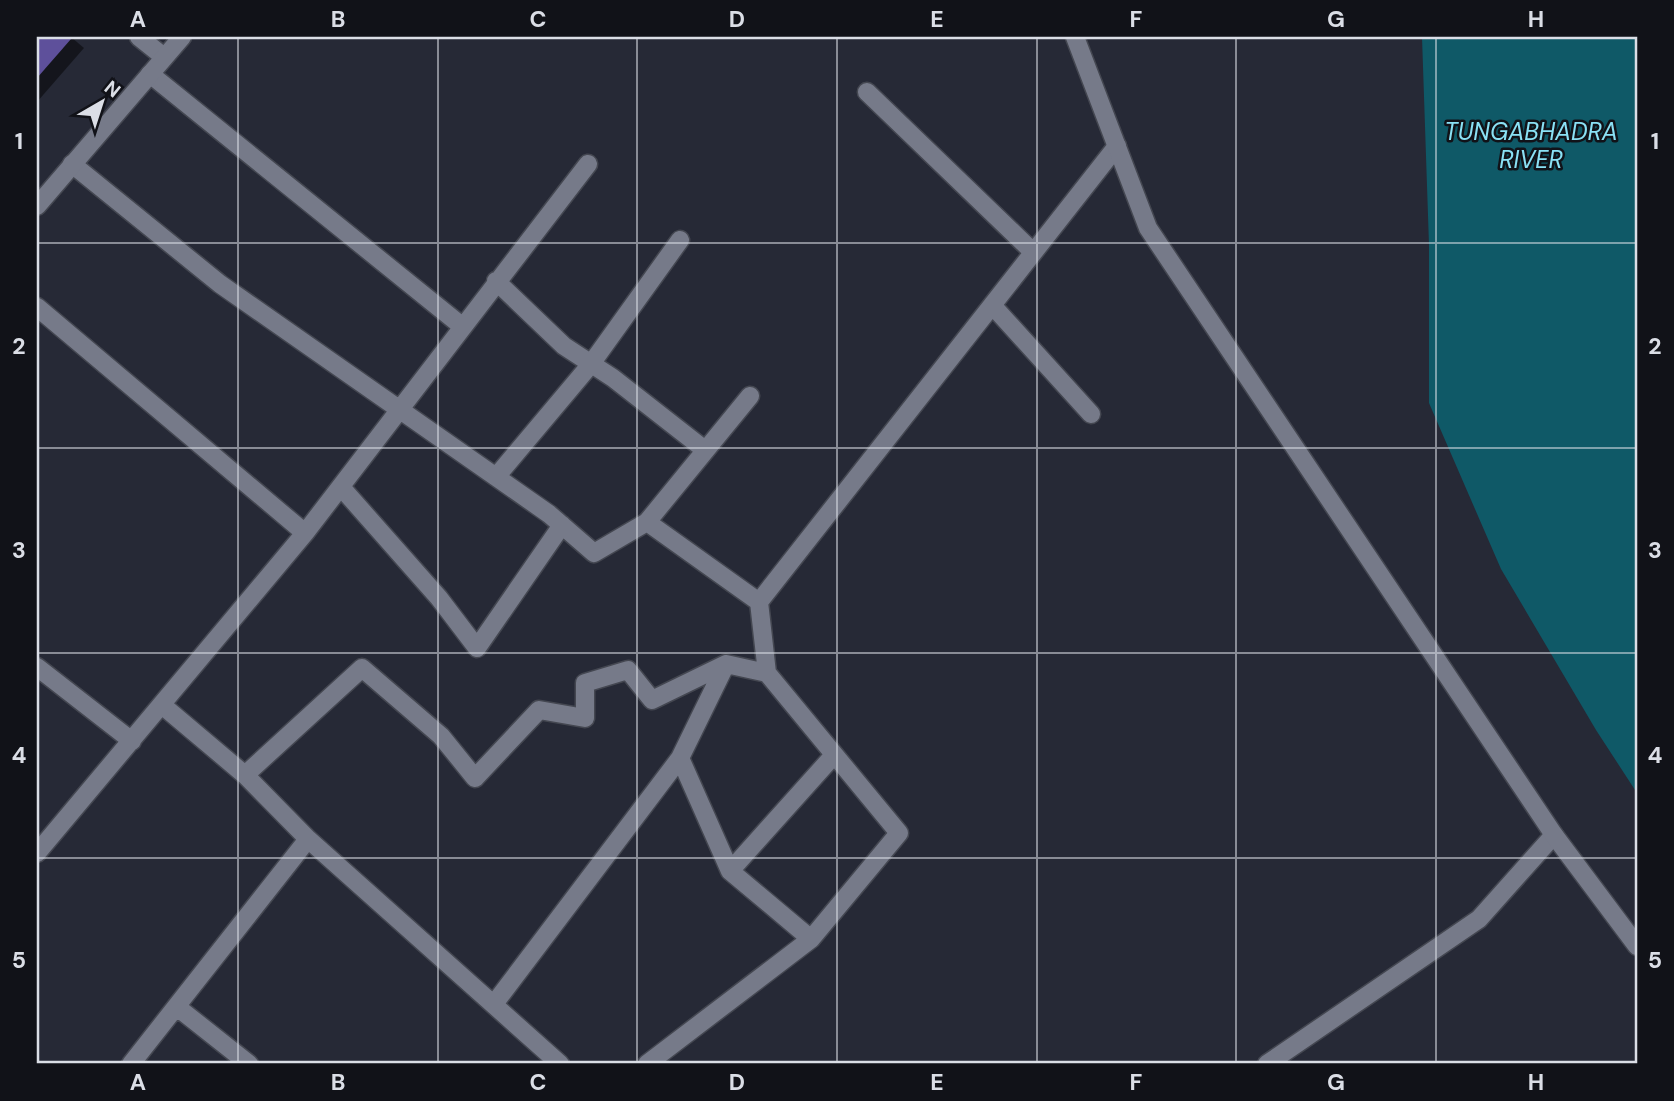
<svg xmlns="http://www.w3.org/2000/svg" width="1674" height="1101" viewBox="0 0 1674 1101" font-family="'DM Sans',sans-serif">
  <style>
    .water { fill: #0f5967 }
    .shadow { fill: #0007 }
    .building { fill: #5e509b }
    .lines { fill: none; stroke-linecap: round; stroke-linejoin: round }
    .street-casing { stroke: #444751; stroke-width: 21 }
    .secondary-casing { stroke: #444751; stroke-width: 21 }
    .street { stroke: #767a89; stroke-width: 18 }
    .secondary { stroke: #767a89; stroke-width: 18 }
    .grid { fill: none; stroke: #dbdee6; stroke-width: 2; stroke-opacity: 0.55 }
    .labels { text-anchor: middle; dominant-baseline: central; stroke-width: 5; stroke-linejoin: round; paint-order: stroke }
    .water-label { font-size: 24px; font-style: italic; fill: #8ae1f5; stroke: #111218 }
    .neatline { fill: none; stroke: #dbdee6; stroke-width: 2.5 }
    .grid-label { font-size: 23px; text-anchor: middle; font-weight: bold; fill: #dbdee6 }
  </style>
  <rect width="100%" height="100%" fill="#262936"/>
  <!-- water -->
  <path class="water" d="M1422 37H1637V793L1596 730 1501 569 1429 403V245Z"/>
  <!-- shadow -->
  <path class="shadow" d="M37 37H71L84 48 37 102Z"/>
  <!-- building -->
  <path class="building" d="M37 37 71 39 37 78Z"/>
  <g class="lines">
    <defs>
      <path id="street" d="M139 37 164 57
        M150 74 463 327
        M867 92 1033 252
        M72 164 220 284 549 514 594 553 647 522 759 602
        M496 281 564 346 613 378 705 450
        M992 305 1091 414
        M37 307 305 533
        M496 477 591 364 680 240
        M341 487 439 598 477 648 562 525
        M647 522 750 396
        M37 667 132 741
        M162 705 245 775 308 839
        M680 758 730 871 811 939
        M245 775 362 668 441 736 475 778 539 710 585 718V683L628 670 652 700 726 664
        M37 853 305 533 588 164
        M730 871 834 755
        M494 1004 680 758 726 664 767 673 759 602 1117 146
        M177 1007 249 1064
        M131 1064 308 839 560 1064
        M647 1064 811 939 899 833 767 673
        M1267 1064 1479 919 1554 835"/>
      <path id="secondary" d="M1075 37 1148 228 1554 835 1637 946
        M37 206 182 37"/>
    </defs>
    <!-- street casing -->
    <use href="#street" class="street-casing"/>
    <!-- secondary casing -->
    <use href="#secondary" class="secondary-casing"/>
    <!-- street -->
    <use href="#street" class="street"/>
    <!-- secondary -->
    <use href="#secondary" class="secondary"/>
  </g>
  <!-- grid -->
  <path class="grid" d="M238 37V1064M438 37V1064M637 37V1064M837 37V1064M1037 37V1064M1236 37V1064M1436 37V1064M37 243H1637M37 448H1637M37 653H1637M37 858H1637"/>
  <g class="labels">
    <!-- water labels -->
    <g class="water-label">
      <text x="1531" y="131">TUNGABHADRA<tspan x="1531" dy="28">RIVER</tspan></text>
    </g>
  </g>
  <!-- border -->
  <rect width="1674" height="1101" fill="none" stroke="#111218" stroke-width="77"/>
  <!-- north arrow -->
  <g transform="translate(102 102) rotate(39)" stroke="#111218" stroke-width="5" paint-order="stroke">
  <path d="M0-5L12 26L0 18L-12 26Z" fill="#dbdee6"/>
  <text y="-10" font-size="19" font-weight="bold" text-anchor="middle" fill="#dbdee6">N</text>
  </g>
  <rect x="38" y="38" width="1598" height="1024" class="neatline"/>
  <g class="grid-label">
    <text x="138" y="27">A</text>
    <text x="338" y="27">B</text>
    <text x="538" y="27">C</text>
    <text x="737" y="27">D</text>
    <text x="937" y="27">E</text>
    <text x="1136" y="27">F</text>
    <text x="1336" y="27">G</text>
    <text x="1536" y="27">H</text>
    <text x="19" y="149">1</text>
    <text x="1655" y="149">1</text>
    <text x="19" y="354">2</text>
    <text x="1655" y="354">2</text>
    <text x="19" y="558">3</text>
    <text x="1655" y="558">3</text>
    <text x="19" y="763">4</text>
    <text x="1655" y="763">4</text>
    <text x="19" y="968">5</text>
    <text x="1655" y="968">5</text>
    <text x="138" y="1090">A</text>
    <text x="338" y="1090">B</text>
    <text x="538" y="1090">C</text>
    <text x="737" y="1090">D</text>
    <text x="937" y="1090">E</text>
    <text x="1136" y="1090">F</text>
    <text x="1336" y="1090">G</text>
    <text x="1536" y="1090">H</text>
  </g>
</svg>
